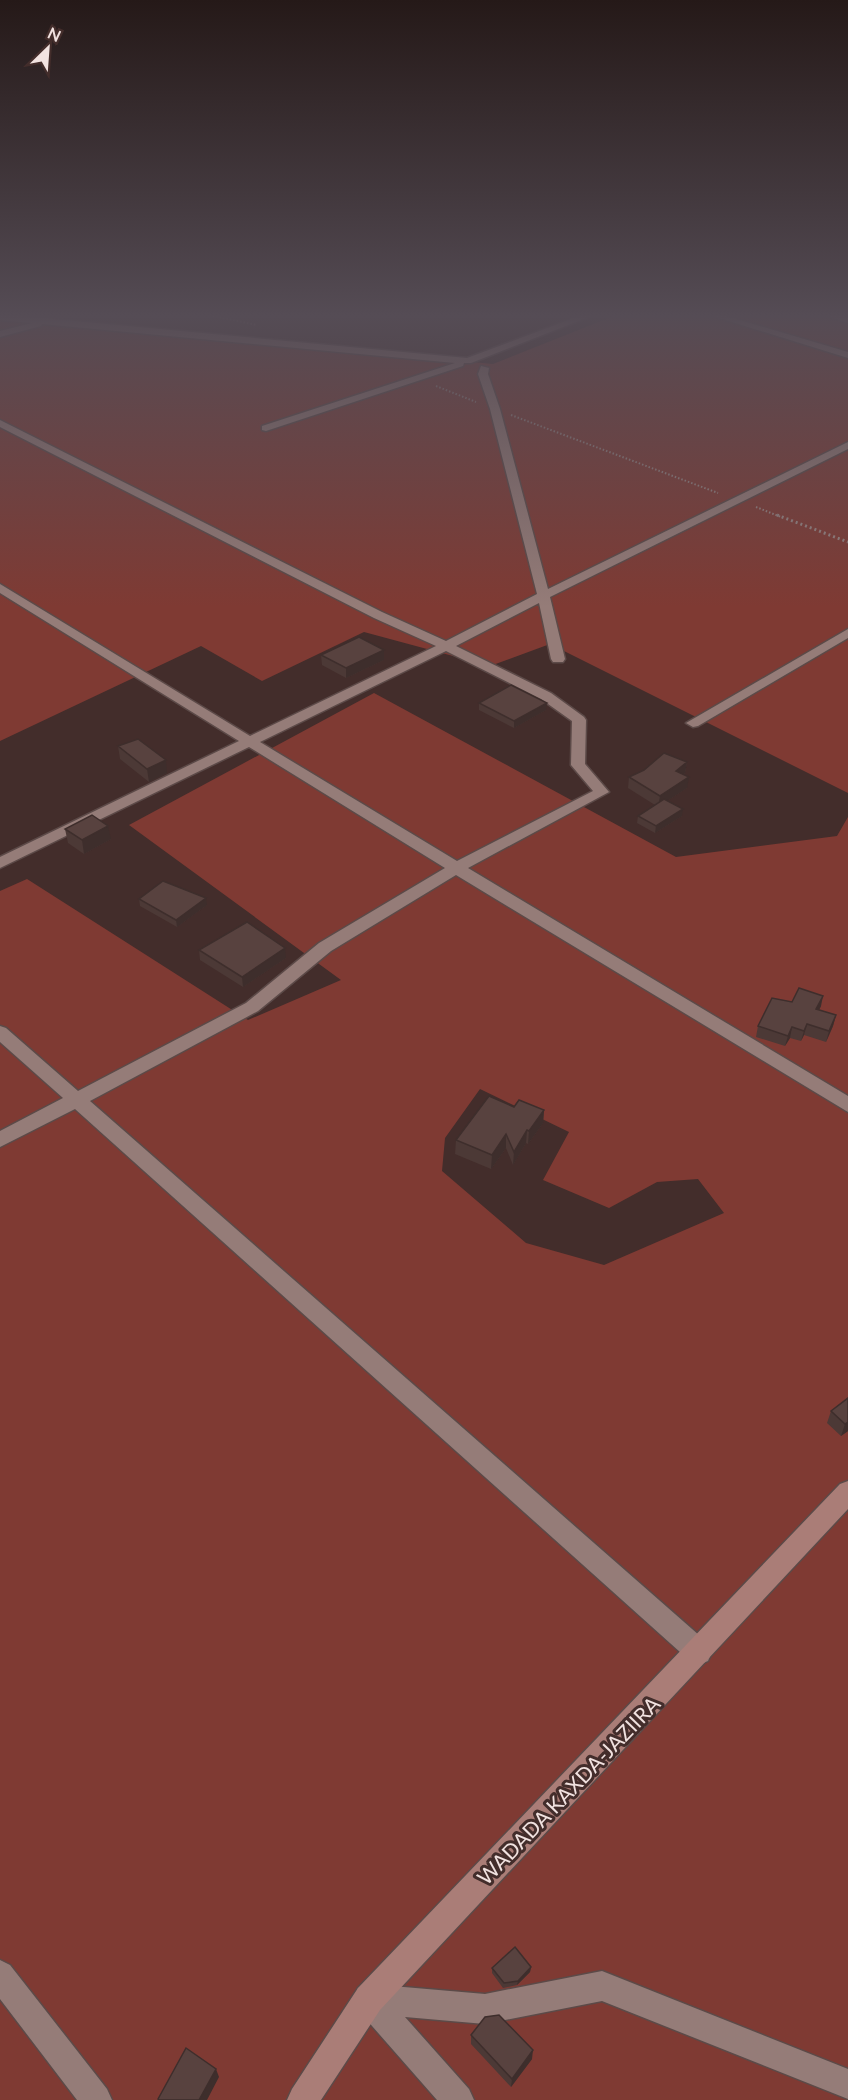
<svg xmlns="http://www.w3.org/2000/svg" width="848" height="2100" viewBox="0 0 848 2100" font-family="Lato,sans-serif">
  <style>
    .green { fill: #7f3a33; fill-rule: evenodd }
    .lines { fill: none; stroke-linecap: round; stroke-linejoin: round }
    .street-casing { stroke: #5c4a48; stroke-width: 3 }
    .secondary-casing { stroke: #5c4a48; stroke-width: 3 }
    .path-far1 { stroke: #978482; stroke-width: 2; stroke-dasharray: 1.5 2; stroke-linecap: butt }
    .path { stroke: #978482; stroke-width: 3; stroke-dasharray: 2 3; stroke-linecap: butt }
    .street { fill: #957c78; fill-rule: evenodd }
    .secondary { fill: #aa7d77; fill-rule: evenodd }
    .wall { fill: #4c3936 }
    .shaded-wall { fill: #3e2e2c }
    .building { fill: #58423f; stroke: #3e2e2c; stroke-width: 1.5 }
    .labels { text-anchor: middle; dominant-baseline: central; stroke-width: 6; stroke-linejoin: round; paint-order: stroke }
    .near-street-label { font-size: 21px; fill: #f1e2e0; stroke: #432d2b }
  </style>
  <rect width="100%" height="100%" fill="#432d2b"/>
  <!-- green -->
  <path class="green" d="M621 313H848V793L550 644 490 666 364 632 262 681 201 646 0 741V317L493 364Z
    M374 693 676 857 837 836 848 817V2100H0V891L27 879 248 1020 341 980 129 825ZM480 1089 569 1132 543 1180 609 1208 657 1182 698 1179 724 1213 604 1265 526 1243 442 1171 445 1138Z"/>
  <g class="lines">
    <defs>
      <path id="street" d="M587 313H599L471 363H464L463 366 266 431 262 430V426L455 363 42 324 41 326 0 337V331L32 323 0 320V314L467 358Z
        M703 313H716L848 352V358Z
        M819 313H832L848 317V323Z
        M481 366 489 368 488 374 500 409 548 589 848 442V449L550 597 565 659 563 662H553L551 659 539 603 456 646 551 693 584 717 586 720 585 764 609 792 468 868 848 1096V1112L456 875 331 951 258 1011 90 1101 708 1643 712 1652 708 1661 699 1665 690 1661 75 1109 0 1147V1131L63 1098 0 1042V1026L6 1028 78 1091 246 1003 319 943 445 868 249 747 0 868V857L239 741 0 593V584L250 736 436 646 374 618 0 427V420L382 612 446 641 537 594 490 409 478 374ZM446 651 541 699 572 721 571 765 593 791 457 861 260 742Z
        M848 629V638L698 726 693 727 686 723Z
        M0 1960 10 1965 107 2089 112 2100H77L0 1999Z
        M602 1971 848 2069V2099L602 2001 485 2024 405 2017 469 2089 474 2100H437L358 2010 354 1999 358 1988 369 1984 485 1994Z"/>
      <path id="secondary" d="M848 1481V1509L380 2010 321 2100H287L292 2089 358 1988 840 1484Z"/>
    </defs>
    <!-- street casing -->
    <use href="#street" class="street-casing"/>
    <!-- secondary casing -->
    <use href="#secondary" class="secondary-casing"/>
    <!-- path-far1 -->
    <path class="path-far1" d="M199 313 257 325
      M436 386 476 402
      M511 415 718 493
      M756 507 781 517"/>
    <!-- path -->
    <path class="path" d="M777 515 848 542"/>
    <!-- street -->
    <use href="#street" class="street"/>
    <!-- secondary -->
    <use href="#secondary" class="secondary"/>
  </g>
  <!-- wall -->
  <path class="wall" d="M321 655 384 660 346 678 322 665Z
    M479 703 546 710 514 728 479 710Z
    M118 746 167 773 149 782 120 759Z
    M687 762 685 773 684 774 687 788 667 801 682 816 655 833 637 823 638 816 655 805 628 788 629 777Z
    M65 829 111 839 84 854 68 843Z
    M139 899 207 905 177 927 140 906Z
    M199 950 286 958 243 987 200 960Z
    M792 1002 821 1006 819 1010 836 1015 833 1026 826 1042 804 1035 801 1041 790 1038 785 1046 756 1037 758 1026Z
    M514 1107 544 1110 543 1123 528 1144 526 1143 513 1165 506 1148 491 1169 455 1154 456 1140Z
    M848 1398V1431L841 1436 827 1423 831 1411Z
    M531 1967 530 1972 517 1985 503 1988 492 1973V1968Z
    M471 2035 532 2059 511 2087 471 2044Z"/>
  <!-- shaded-wall -->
  <path class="shaded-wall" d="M384 650V660L346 678V668Z
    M547 703 546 710 514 728V721Z
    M166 760 167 773 149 782 147 769Z
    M687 762 685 773 675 782 676 771Z
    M689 777 687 788 658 807 660 796Z
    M683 809 682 816 655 833 656 826Z
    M108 826 111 839 84 854 82 840Z
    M206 898 207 905 177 927 176 920Z
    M285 948 286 958 243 987 242 977Z
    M823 996 821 1006 814 1020 816 1009Z
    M836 1015 833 1026 826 1042 829 1031Z
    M807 1024 804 1035 801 1041 804 1031Z
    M792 1027 790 1038 785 1046 788 1036Z
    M544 1110 543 1123 528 1144 529 1131Z
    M527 1130 526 1143 513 1165 514 1152Z
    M506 1134V1148L491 1169 492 1155Z
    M848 1422V1431L841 1436 845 1424Z
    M531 1967 530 1972 517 1985 518 1981Z
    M533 2050 532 2059 511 2087 512 2079Z
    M216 2069 219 2077 207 2100H199Z"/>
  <!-- building -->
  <path class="building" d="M359 637 384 650 346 668 321 655Z
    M511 685 547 703 514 721 479 703Z
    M138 739 166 760 147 769 118 746Z
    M664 753 687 762 676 771 689 777 660 796 629 777 644 770Z
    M664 799 683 809 656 826 638 816Z
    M92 815 108 826 82 840 65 829Z
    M163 881 206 898 176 920 139 899Z
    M247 922 285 948 242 977 199 950Z
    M799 988 823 996 816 1009 836 1015 829 1031 807 1024 804 1031 792 1027 788 1036 758 1026 772 998 792 1002Z
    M489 1096 514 1107 519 1100 544 1110 529 1131 527 1130 514 1152 506 1134 492 1155 456 1140Z
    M848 1398V1422L845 1424 831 1411Z
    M515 1947 531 1967 518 1981 504 1983 492 1968Z
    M499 2015 533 2050 512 2079 471 2035 485 2017Z
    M186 2048 216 2069 199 2100H159L158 2099Z"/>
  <!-- sky -->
  <linearGradient id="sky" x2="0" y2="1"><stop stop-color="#251918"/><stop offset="0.52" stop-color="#554c55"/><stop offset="1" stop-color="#554c55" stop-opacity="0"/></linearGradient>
  <rect width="848" height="607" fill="url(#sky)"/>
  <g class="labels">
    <!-- near-street labels -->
    <g class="near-street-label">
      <text transform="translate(568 1790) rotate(-46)">WADADA KAXDA-JAZIIRA</text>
    </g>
  </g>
  <!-- north arrow -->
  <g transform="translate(48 48) rotate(25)" stroke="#432d2b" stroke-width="4.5" paint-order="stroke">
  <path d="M0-4.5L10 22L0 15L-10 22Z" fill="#f1e2e0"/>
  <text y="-9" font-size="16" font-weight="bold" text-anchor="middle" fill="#f1e2e0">N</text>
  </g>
</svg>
